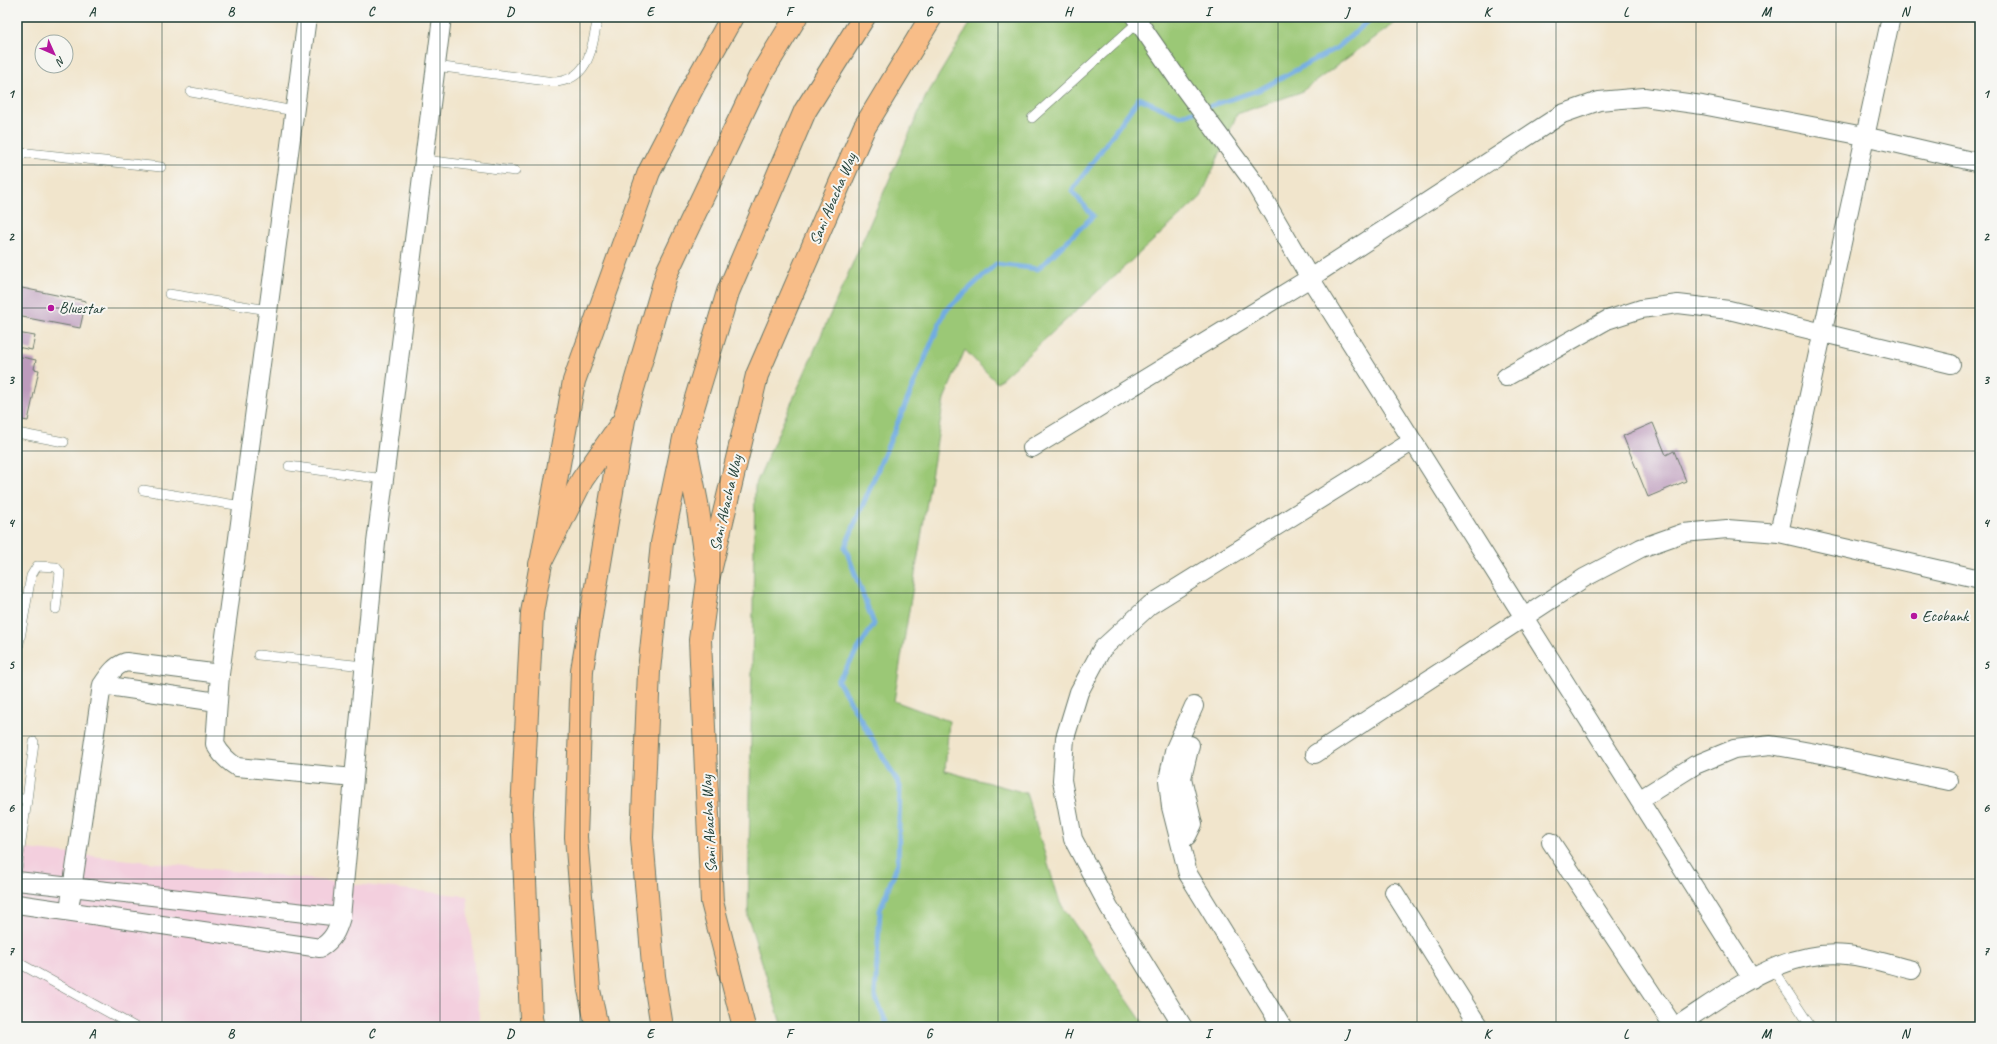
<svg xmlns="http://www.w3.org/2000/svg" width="1997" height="1044" viewBox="0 0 1997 1044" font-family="Caveat,sans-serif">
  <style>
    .built { fill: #f3cfde }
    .green { fill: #9bc876; stroke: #5d8255 }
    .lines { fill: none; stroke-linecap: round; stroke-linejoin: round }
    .stream { stroke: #71ace2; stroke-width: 5 }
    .building { fill: #bd9bbd }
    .service-casing { stroke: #687869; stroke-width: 10 }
    .minor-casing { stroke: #687869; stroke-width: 20 }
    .primary-casing { stroke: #687869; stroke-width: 24 }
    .motorway-casing { stroke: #687869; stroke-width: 24 }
    .service { stroke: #fff; stroke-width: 9 }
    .minor { stroke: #fff; stroke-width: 18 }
    .primary { stroke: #f8bd88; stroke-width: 22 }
    .motorway { stroke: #f8bd88; stroke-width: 22 }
    .grid { fill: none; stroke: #1f3d34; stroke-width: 1; stroke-opacity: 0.55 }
    .poi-dot { fill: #b5179e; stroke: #f6f6f2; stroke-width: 1.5 }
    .labels { text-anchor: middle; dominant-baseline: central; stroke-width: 4; stroke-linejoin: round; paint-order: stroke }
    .street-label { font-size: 16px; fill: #1f3d34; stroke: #f6f6f2 }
    .poi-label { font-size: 16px; fill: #1f3d34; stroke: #f6f6f2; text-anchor: start }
    .neatline { fill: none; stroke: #1f3d34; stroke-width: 1.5 }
    .grid-label { font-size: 13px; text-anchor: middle; font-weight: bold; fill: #1f3d34 }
  </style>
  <rect width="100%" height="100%" fill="#f6f6f2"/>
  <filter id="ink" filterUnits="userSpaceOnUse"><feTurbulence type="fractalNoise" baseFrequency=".025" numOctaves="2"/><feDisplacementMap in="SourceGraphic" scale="8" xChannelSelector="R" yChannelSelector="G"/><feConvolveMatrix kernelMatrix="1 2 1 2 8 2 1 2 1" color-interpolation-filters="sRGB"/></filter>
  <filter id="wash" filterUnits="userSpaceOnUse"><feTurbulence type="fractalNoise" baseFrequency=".012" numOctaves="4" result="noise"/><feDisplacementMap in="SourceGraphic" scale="16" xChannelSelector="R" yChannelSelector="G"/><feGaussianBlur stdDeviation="0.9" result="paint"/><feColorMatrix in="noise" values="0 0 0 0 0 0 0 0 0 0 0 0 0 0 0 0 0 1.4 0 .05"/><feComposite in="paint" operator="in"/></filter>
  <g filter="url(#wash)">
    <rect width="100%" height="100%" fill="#f1e5cc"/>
    <!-- built -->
    <path class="built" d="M17 848 467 896 480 1027H17Z"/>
    <!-- green -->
    <path class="green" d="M974 17H1403L1301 92 1237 114 1201 197 997 383 965 350 944 399 894 701 949 721 945 771 1026 793 1060 903 1146 1027H782L748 917 755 486 925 98Z"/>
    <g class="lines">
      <!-- stream -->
      <path class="stream" d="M888 1027 875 996 880 910 898 863 900 786 838 681 874 624 845 547 945 311 996 264 1038 269 1093 216 1072 191 1139 98 1180 116 1259 90 1337 48 1373 17"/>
    </g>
    <g id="blocks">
      <!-- building -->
      <path class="building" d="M17 287 86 301 80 328 17 316Z
        M17 333 35 336 32 350 17 347Z
        M17 356 36 360 34 369 39 370 28 421 17 419Z
        M1653 423 1666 455 1674 451 1686 481 1648 497 1623 436Z"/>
    </g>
  </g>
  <g filter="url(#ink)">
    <use href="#blocks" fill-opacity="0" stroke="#687869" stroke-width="1"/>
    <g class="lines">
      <defs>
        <path id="service" d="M436 66 554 82C591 80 592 45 598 17
          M191 92 294 111
          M1032 118 1138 22
          M17 155 28 153 161 167
          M425 160 515 171
          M169 294 268 310
          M17 433 64 442
          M289 466 384 479
          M143 490 242 506
          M17 655 31 576 37 566 56 567 60 572 56 609
          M258 655 364 666
          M17 798 27 800 17 870
          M27 800 34 742
          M17 962 135 1027
          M1772 968 1811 1027"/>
        <path id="minor" d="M307 17 220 674 215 744C221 755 227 761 237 767L354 778
          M1135 17 1184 88 1255 184 1310 278 1752 979
          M1506 377 1607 320 1641 309 1678 304 1729 310 1951 364
          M1032 448 1310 278 1562 114 1599 101 1644 97 1702 105 1864 136 1980 163
          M1779 533 1891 17
          M102 685 217 702
          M1194 706 1174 751 1168 780 1171 807 1188 874 1282 1027
          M1315 754 1584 578 1641 548 1683 533 1727 529 1779 533 1980 579
          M1639 800 1695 765 1734 749 1771 745 1827 755 1949 781
          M1180 842 1187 836 1193 824 1182 778 1190 745
          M1551 842 1674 1027
          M17 881 341 917
          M1394 892 1479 1027
          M17 904 320 948C333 940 337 931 341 917L376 543 442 17
          M69 910 102 685C109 675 114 666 126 662L220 674
          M1183 1027 1109 907 1073 839 1062 780 1065 738 1079 692 1102 649 1150 605 1413 441
          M1675 1027C1727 994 1782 948 1847 955 1869 957 1891 965 1912 970"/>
        <path id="primary" d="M533 1027 531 1018 522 812 532 613 574 381 649 172 694 85 732 17
          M744 1027 712 902 700 640 708 580 757 375 864 128 931 17"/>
        <path id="motorway" d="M686 447 697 503 708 580
          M540 564 582 480 621 424
          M597 1027 589 990 576 837 582 670 624 420 667 272 759 78 796 17
          M662 1027 654 976 642 838 649 671 662 543 684 438 728 292 805 111 864 17"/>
      </defs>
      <!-- service casing -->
      <use href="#service" class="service-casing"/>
      <!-- minor casing -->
      <use href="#minor" class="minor-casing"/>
      <!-- primary casing -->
      <use href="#primary" class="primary-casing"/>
      <!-- motorway casing -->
      <use href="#motorway" class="motorway-casing"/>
      <!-- service -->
      <use href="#service" class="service"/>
      <!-- minor -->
      <use href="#minor" class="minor"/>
      <!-- primary -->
      <use href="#primary" class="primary"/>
      <!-- motorway -->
      <use href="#motorway" class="motorway"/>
    </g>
  </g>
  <!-- grid -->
  <path class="grid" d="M162 17V1027M301 17V1027M440 17V1027M580 17V1027M720 17V1027M859 17V1027M998 17V1027M1138 17V1027M1278 17V1027M1417 17V1027M1556 17V1027M1696 17V1027M1836 17V1027M17 165H1980M17 308H1980M17 451H1980M17 593H1980M17 736H1980M17 879H1980"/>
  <!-- markers -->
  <g class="poi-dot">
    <circle cx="51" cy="308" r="4"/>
    <circle cx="1914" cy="616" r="4"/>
  </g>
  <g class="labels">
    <!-- street labels -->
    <g class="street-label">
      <text transform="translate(833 199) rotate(-67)">Sani Abacha Way</text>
      <text transform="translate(726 503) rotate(-77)">Sani Abacha Way</text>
      <text transform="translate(709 824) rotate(-93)">Sani Abacha Way</text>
    </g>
    <!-- poi labels -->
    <g class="poi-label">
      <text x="59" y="308">Bluestar</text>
      <text x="1922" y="616">Ecobank</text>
    </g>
  </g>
  <!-- margin -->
  <rect width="1997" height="1044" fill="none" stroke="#f6f6f2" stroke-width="44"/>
  <!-- north arrow -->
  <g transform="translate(54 54) rotate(135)"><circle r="19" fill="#f6f6f2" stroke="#a0aca6"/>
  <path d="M0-3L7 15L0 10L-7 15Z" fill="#b5179e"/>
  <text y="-6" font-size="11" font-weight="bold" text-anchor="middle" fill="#1f3d34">N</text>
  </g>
  <rect x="22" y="22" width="1953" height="1000" class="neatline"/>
  <g class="grid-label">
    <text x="92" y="16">A</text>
    <text x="231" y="16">B</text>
    <text x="371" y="16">C</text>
    <text x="510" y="16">D</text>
    <text x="650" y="16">E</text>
    <text x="789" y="16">F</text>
    <text x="929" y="16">G</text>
    <text x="1068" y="16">H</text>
    <text x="1208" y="16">I</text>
    <text x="1347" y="16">J</text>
    <text x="1487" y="16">K</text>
    <text x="1626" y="16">L</text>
    <text x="1766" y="16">M</text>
    <text x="1905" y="16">N</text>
    <text x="11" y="98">1</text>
    <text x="1986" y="98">1</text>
    <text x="11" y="241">2</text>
    <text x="1986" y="241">2</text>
    <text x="11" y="384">3</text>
    <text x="1986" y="384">3</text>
    <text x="11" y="527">4</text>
    <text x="1986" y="527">4</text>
    <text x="11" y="669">5</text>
    <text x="1986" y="669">5</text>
    <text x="11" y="812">6</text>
    <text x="1986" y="812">6</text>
    <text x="11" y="955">7</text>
    <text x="1986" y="955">7</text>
    <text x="92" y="1038">A</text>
    <text x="231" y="1038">B</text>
    <text x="371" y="1038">C</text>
    <text x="510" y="1038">D</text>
    <text x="650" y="1038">E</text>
    <text x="789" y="1038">F</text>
    <text x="929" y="1038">G</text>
    <text x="1068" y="1038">H</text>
    <text x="1208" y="1038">I</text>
    <text x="1347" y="1038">J</text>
    <text x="1487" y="1038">K</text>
    <text x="1626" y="1038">L</text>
    <text x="1766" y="1038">M</text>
    <text x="1905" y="1038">N</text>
  </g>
</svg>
